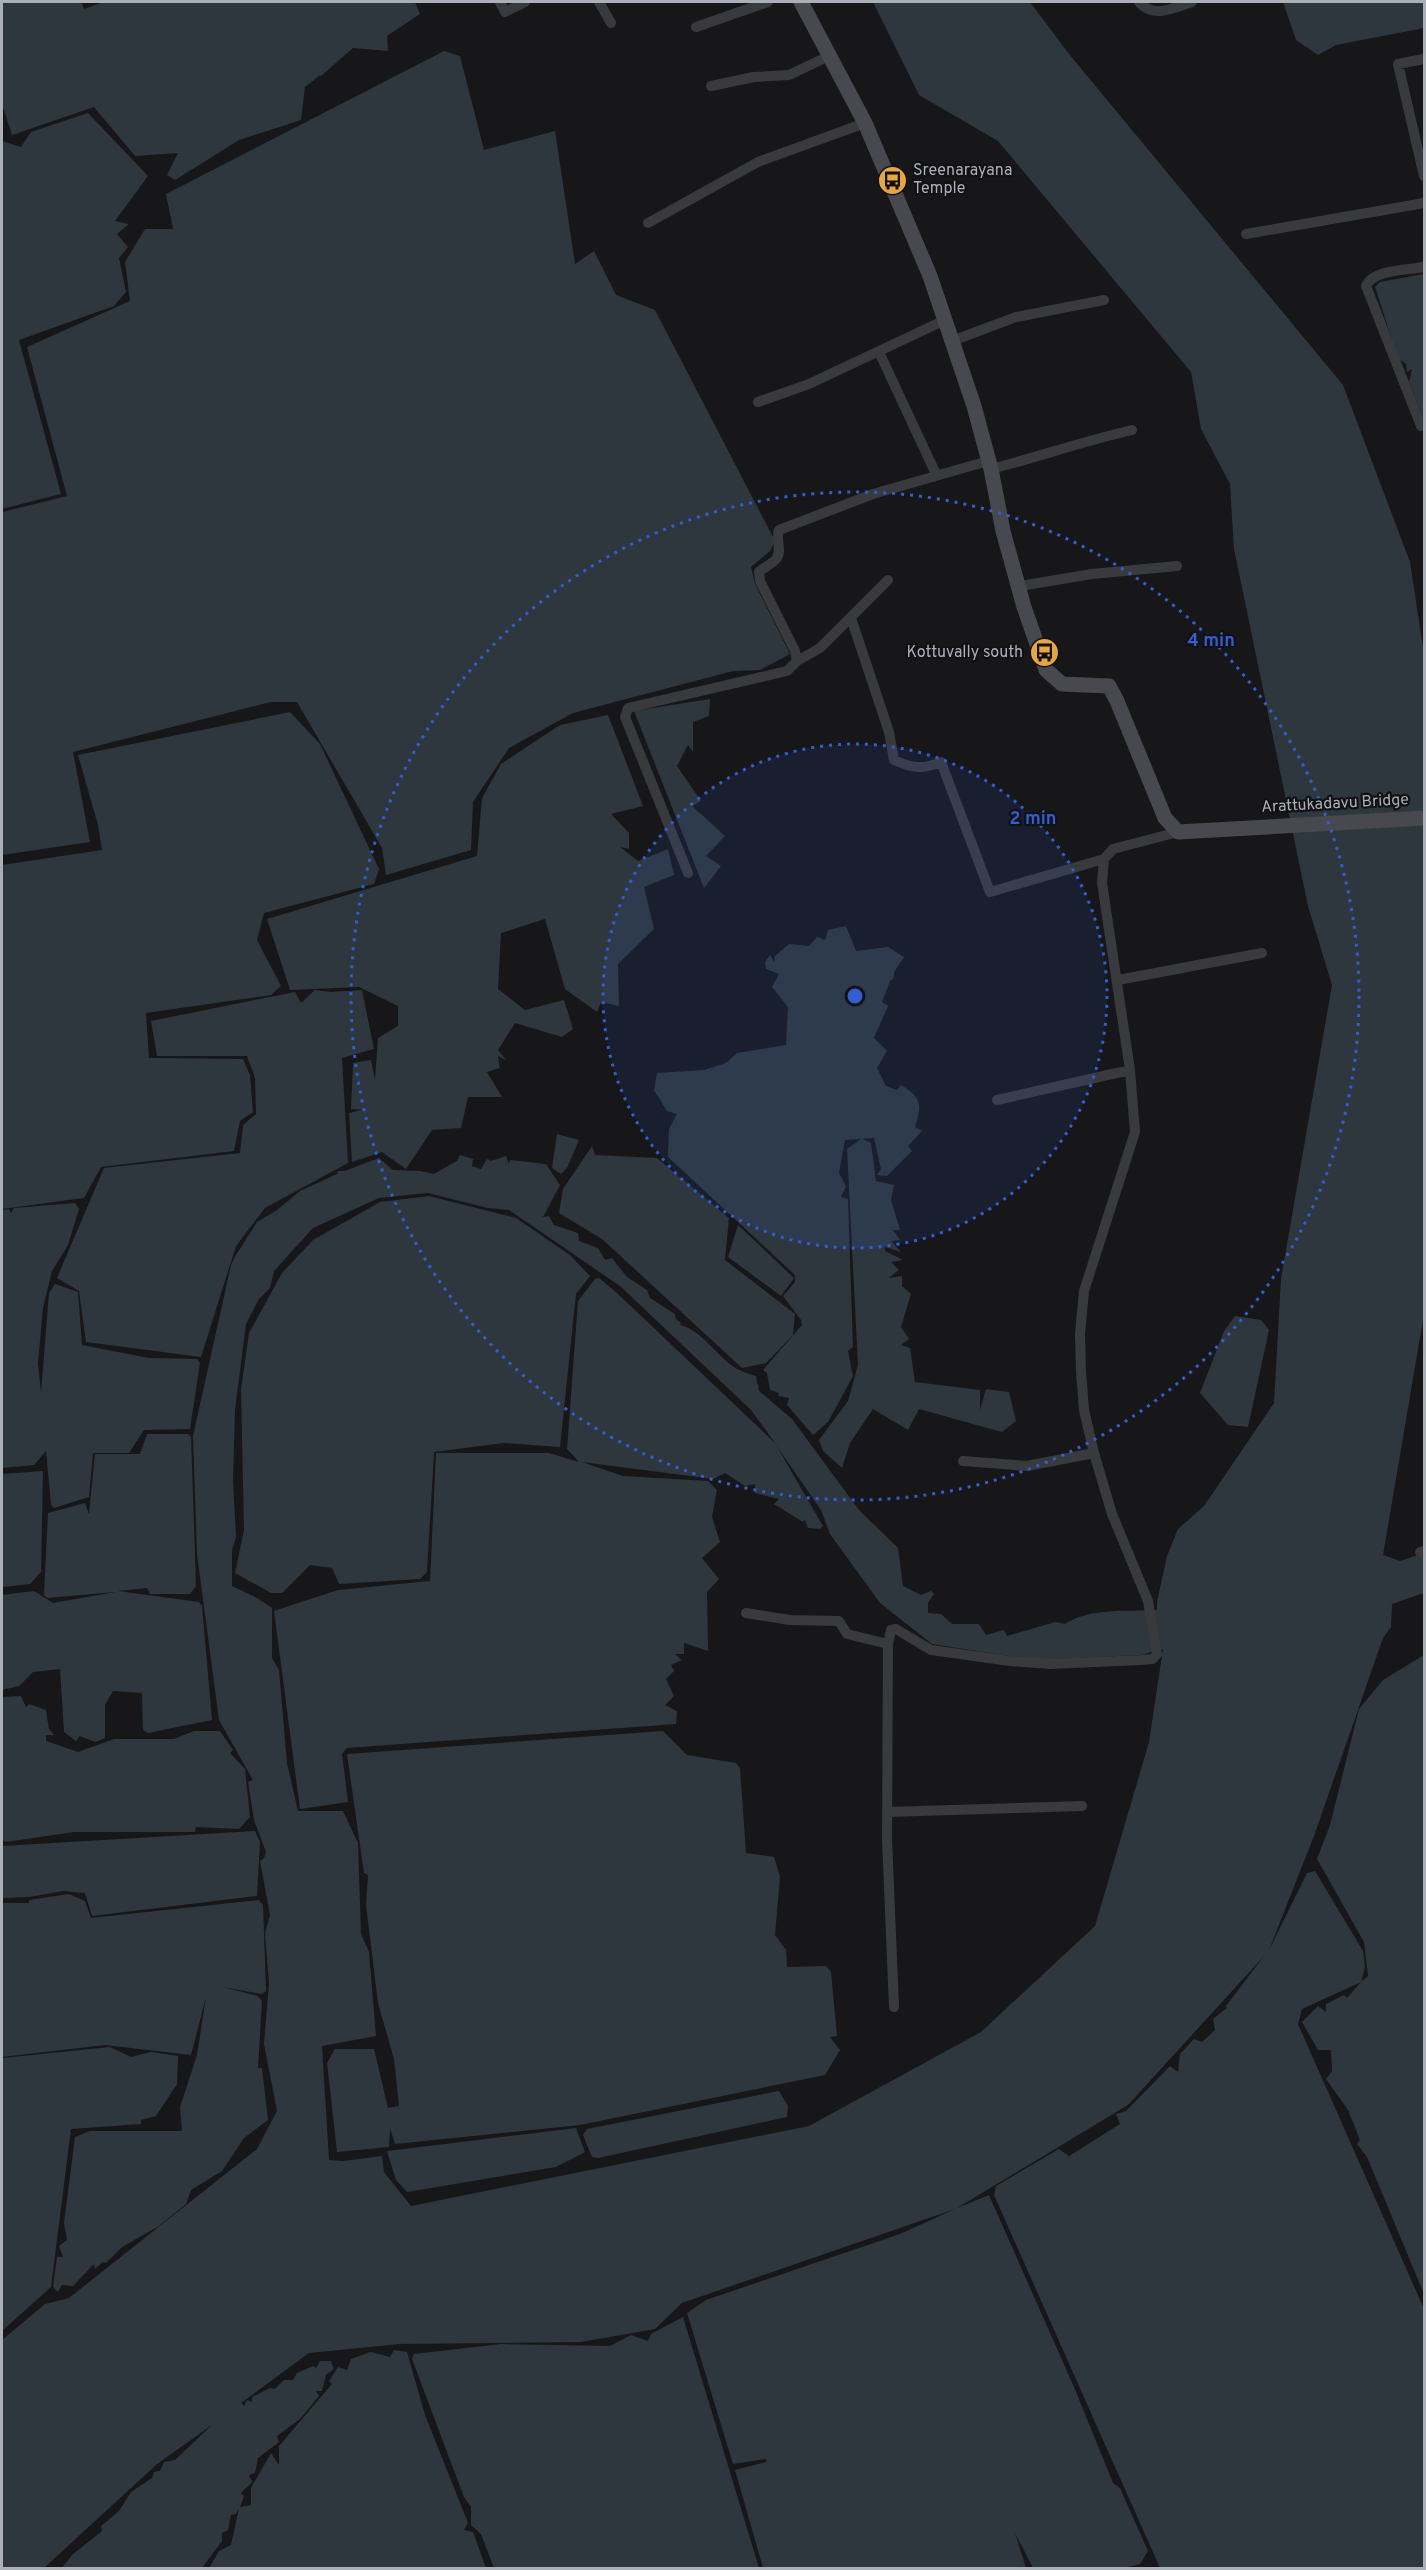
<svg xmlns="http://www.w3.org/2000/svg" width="1426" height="2570" viewBox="0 0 1426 2570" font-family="Overpass,sans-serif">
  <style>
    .water { fill: #2e373d; fill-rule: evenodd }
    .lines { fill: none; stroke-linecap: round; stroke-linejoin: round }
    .minor { stroke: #393a3e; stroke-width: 10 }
    .secondary { stroke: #47494e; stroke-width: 15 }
    .ring { fill: none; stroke: #325dd3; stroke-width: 3; stroke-dasharray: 3 6 }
    .labels { text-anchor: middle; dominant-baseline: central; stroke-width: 4.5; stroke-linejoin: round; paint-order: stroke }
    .poi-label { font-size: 16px; fill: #aaafb8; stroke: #121214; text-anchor: start }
    .street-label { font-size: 16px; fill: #aaafb8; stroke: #121214 }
    .centre { fill: #325dd3; stroke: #121214; stroke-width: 3 }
    .ring-label { font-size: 18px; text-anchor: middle; font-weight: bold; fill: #325dd3; stroke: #121214; stroke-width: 4.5; stroke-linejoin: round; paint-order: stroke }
  </style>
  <rect width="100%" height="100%" fill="#171719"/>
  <!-- water -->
  <path class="water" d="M2 2H81L84 9 104 2H415L420 14 387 36 388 51 353 48 321 76 317 75 319 76 305 87 301 120 239 140 175 180 167 175 178 153 135 156 94 107 12 135 2 104Z
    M873 2H1030L1069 54 1343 385 1410 562 1424 654V1314L1383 1555 1400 1561 1424 1553V1593L1392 1604 1391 1627 1383 1638 1314 1836 1269 1950 1307 1873 1315 1871 1363 1951 1365 1967 1361 1982 1368 1976 1364 1942 1317 1859 1330 1825 1359 1709 1383 1680 1424 1655V2294L1367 2157 1357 2144 1360 2140 1348 2110 1326 2079 1332 2071 1331 2050H1318L1302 2022 1318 2006 1326 2012V2004L1344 1995 1347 1998 1361 1982 1302 2009 1298 2024 1424 2309V2568H1160L994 2195 996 2186 1059 2149 1069 2156 1120 2124 1116 2114 1126 2111 1170 2066 1178 2072 1180 2054 1194 2039 1202 2042 1215 2030 1213 2019 1227 2008 1226 2006 1264 1956 1128 2105 957 2208 989 2195 1074 2387 1113 2483 1120 2488 1148 2551 1140 2564 1125 2568H1033L1015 2533 1026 2568H763L735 2470 766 2462V2459L733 2464 687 2313 706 2300 900 2234 955 2209 682 2303 655 2329 581 2342 399 2344 309 2353 241 2403 244 2406 247 2400 252 2402V2397L270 2388 275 2389 284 2380H293L297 2373 313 2366 316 2368 320 2361H331L334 2369 326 2375 322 2391H316L319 2396 300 2419 277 2436 279 2442 258 2458 255 2473 249 2475 252 2482 241 2493 244 2496 240 2507 251 2505V2488L271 2453 279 2465V2446L332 2384 329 2381 338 2367 347 2370 351 2359 371 2352 390 2357 394 2350 407 2352 425 2415 468 2523 464 2530 473 2532 486 2568H209L219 2551 231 2545 239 2508 236 2514 231 2515 228 2530 222 2533V2541L202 2568H62L72 2555 102 2531 101 2526 119 2511 131 2492 152 2478 154 2472 160 2471 164 2462 175 2460 213 2424 156 2465 44 2568H2V2340L45 2304 69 2298 257 2149 277 2111 264 2044 269 1983 265 1933 270 1915 260 1861 264 1858 266 1852 254 1820 248 1782 253 1780 219 1720 197 1554 193 1436 231 1265 236 1255 257 1222 277 1210 300 1191 337 1174 338 1171H345L379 1158 393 1170 420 1171 434 1174 457 1161 460 1155 473 1159 472 1166 481 1169 487 1159 491 1161 506 1156 509 1164 510 1160 546 1164 560 1185 543 1217 549 1216 554 1225 578 1233 579 1241 598 1248 605 1260 612 1258 627 1277 647 1290 650 1298 675 1314 676 1319 681 1323 680 1325C702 1330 717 1357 737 1369 743 1372 750 1374 756 1376L759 1391 792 1419 859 1510 898 1548 903 1586 921 1595 931 1591 934 1594 928 1603V1613L941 1614 952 1624H979L986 1635 1004 1630 1007 1636 1055 1622 1065 1624C1092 1607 1126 1612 1157 1610V1602L1167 1556 1178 1529 1204 1506 1274 1403 1281 1279 1332 985 1308 906 1234 549 1230 484 1201 429 1191 372 998 141 919 95ZM428 1193 488 1208 509 1210 620 1286 751 1410 776 1444 617 1293 599 1278 595 1279 578 1301 567 1449 579 1462 549 1453H436L430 1581 338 1590 274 1611 300 1809 348 1802 342 1754 347 1748 676 1724 677 1711 665 1705 674 1696 666 1679 674 1671 671 1665 682 1660 675 1654H684V1643L708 1651 707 1592 719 1579 702 1558 720 1542 712 1517 717 1490 708 1481 623 1476 582 1462 713 1479 725 1473 745 1486 755 1484V1493L779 1499 774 1504 803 1522 805 1520 808 1528 820 1529 823 1526 776 1445 821 1510 830 1534 880 1603 932 1644 1036 1660 1141 1655 1163 1649 1149 1742 1095 1926 981 2032 809 2126 411 2206 384 2172 382 2156 343 2161 329 2160 322 2046 376 2036 369 1952 361 1934 358 1843 343 1811H298L287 1763 279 1670 272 1658V1608L257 1598 232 1586V1550L236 1537 233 1480 235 1410 246 1324 259 1299 270 1288 274 1271 313 1228 379 1198Z
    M1283 2H1424V28L1336 45 1318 55 1296 40Z
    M444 51 460 56 484 150 555 131 575 264 594 251 616 295 655 310 775 541 770 551 751 567 755 584 790 654 760 670 733 671 573 713 509 748 473 802 471 850 386 875 382 848 297 702H271L73 752 90 842 2 855V512L67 496 27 347 130 301 125 262 145 229H173L166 194Z
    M88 113 148 176 115 221 129 224 117 234 128 247 119 258 126 292 114 306 19 340 61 494 2 509V141L21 147 31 132Z
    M1424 274V420L1409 382 1412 369 1407 372 1406 364 1398 358 1375 287 1380 282Z
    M710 699 709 716 693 722V752L688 745 677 766 701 801 692 806 725 836 706 856 721 866 704 888 634 711Z
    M290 712 320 744 379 869 374 884 264 913 257 940 281 986 271 995 146 1013 149 1058 243 1059 250 1075 253 1112 240 1121 234 1151 101 1167 84 1198 2 1209V865L102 850 98 825 78 755Z
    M608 715 643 806 611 814 629 833V849L620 847 638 861 668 849 674 875 644 887 654 929 618 964 619 1006 601 1002 597 1012 565 989 545 919 501 933 498 989 525 1010 564 1000 573 1029 562 1037 515 1023 498 1050 506 1060 498 1056 500 1068 487 1072 502 1097H468L461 1128 432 1130 406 1169 382 1152 352 1162 349 1113 362 1110 351 1109 353 1063 371 1060 375 1080 378 1038 398 1026V1006L359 987 290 990 267 919 477 856 482 798 501 764 560 725Z
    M846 926 856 951 888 947 904 957 894 972V978L890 981 882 1002 888 1006 874 1038 887 1051 877 1068 886 1086 897 1090 901 1085C922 1098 922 1105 915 1127L922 1131 908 1146 912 1151 887 1176 877 1175 881 1169 874 1138 862 1139 871 1143 876 1181 894 1185 891 1200 900 1230H893L900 1240 891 1241 901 1252 885 1247V1251L903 1260 891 1262 899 1270 889 1278 902 1276V1286L911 1294 901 1327 909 1339 901 1345 910 1348 915 1382 980 1390V1410L986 1389 1009 1392 1016 1421 1002 1432 919 1409 908 1430 873 1409 850 1443 842 1468 823 1451 819 1440 848 1401 858 1365 847 1149 861 1139 845 1140 839 1173 846 1186 841 1197 848 1199 853 1347 848 1351 853 1376 828 1422 813 1435 787 1405 789 1398 778 1396 779 1393 770 1390 767 1373 763 1370 802 1325 801 1320 783 1296 795 1282V1275L668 1157 669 1129 677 1114 667 1111 654 1090 657 1073 704 1070 726 1063 737 1053 786 1045 788 1007 772 987 779 974 766 969 765 962 770 955 774 962 775 956 789 944 809 946 817 937 825 940 828 930Z
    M315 990 331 992 362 990 374 1049 342 1058 348 1163 265 1208 236 1246 201 1357 86 1342 79 1291 57 1278 104 1168 240 1153 243 1125 256 1114 255 1078 247 1056H157L151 1021 295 992 301 1003Z
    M557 1134 579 1140 567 1168 561 1174 552 1168Z
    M592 1146 595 1155 657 1158 729 1218 725 1260 795 1314 793 1335 766 1363 742 1368 602 1239 559 1213 563 1189Z
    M429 1196 516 1218 570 1255 590 1276 576 1294 560 1447 503 1443 434 1452 427 1572 420 1579 339 1584 332 1568 310 1565 282 1593H271L235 1573 244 1530 241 1389 249 1333 282 1273 313 1240 380 1202Z
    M75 1203 79 1209 68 1245 52 1271 43 1308 38 1363 41 1393 49 1293 55 1284 78 1292 82 1345 149 1358 197 1359 200 1363 190 1429 144 1430 129 1453H93L89 1497 54 1508 51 1504 46 1451 34 1465 2 1468V1210L9 1209 11 1213 14 1208Z
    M738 1225 794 1278 781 1296 728 1257Z
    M1235 1316 1261 1320 1269 1330 1248 1427 1228 1425 1200 1393 1224 1331Z
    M147 1434H188L191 1437 196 1586 190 1594H150L147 1588 118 1591 199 1602 202 1606 212 1720 148 1733 143 1730 142 1693 113 1691 105 1705V1738L95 1742 80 1736 76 1741 64 1732 60 1669 33 1672 19 1686 2 1690V1595L34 1591 53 1603 115 1592 47 1598 44 1595 48 1513 85 1503 89 1514 95 1454H140Z
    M43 1471 41 1572 30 1584 2 1587V1474Z
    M21 1696 26 1707 29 1704 46 1710 49 1729 54 1735H46V1741L78 1752 114 1739H174L194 1731H220L233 1750 230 1753 245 1769 250 1817 239 1829 196 1827 195 1832H74L6 1842 2 1840V1697Z
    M663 1731 687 1755 736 1763 740 1768 746 1853 774 1857 780 1877 775 1935 786 1950 787 1967 826 1966 831 1972 837 2036 830 2037 840 2050 825 2075 580 2125 395 2144 390 2128 389 2147 337 2152 327 2063 335 2049H374L388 2108 399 2106 394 2059 378 2003 366 1905 368 1875 364 1873 347 1754Z
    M255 1831 260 1842 257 1896 92 1916 85 1893 63 1891 29 1897 2 1898V1846Z
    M69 1894 85 1901 91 1918 259 1900 263 1905 266 1991 262 1994 223 1987 258 1996 262 2001 258 2068H262L268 2120 244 2138 222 2171 191 2190 186 2204 159 2226 122 2247 106 2263 103 2262 95 2269 94 2264 73 2286 62 2285 58 2292 53 2287 57 2257H63L59 2246 67 2240 64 2223 75 2137 90 2131H182L180 2107 197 2055 206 1997 191 2055 105 2045 2 2057V1903H29V1900Z
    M110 2047 131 2057 151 2052 178 2056 177 2084 156 2116 141 2120V2124L71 2129 51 2287 2 2331V2058Z
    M779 2091 788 2106 787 2117 598 2158 592 2157 583 2135 587 2129Z
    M576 2128 585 2152 556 2167 407 2192 396 2180 387 2151Z
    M683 2317 759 2568H494L481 2534 471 2525V2507L464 2497 412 2359 414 2354 501 2344 610 2346 631 2335 648 2341 651 2334Z"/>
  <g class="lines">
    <!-- minor -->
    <path class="minor" d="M500 2 505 12 525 2
      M599 2 611 23
      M1139 2C1153 19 1174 8 1192 2
      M696 27 768 2
      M1424 59 1398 64 1424 176
      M711 86 754 77 789 75 829 56
      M648 223 758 162 865 123
      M1246 234 1424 203
      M952 341 1016 317 1104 300
      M879 352 936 474
      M758 402 809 384 945 320
      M1421 426 1366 286C1373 269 1409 270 1424 267
      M991 469C1038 457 1084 441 1132 430
      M1020 586 1092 574 1177 566
      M851 618 889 732 894 760C912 768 922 770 941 762L990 892 1104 859
      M797 661 820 648 888 580
      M688 873 625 717 628 708 787 671 797 661 795 651 760 581 759 572C764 567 772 564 776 559 783 551 775 539 779 530L873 494 988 461
      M1118 980 1262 953
      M997 1100 1130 1070
      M963 1461 1027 1466 1094 1453
      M1420 1552 1424 1551
      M746 1613 790 1620 839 1621 847 1634 888 1644
      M887 1812 1082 1806
      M894 2007 887 1839 888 1644 891 1630 896 1629 931 1650 1010 1661 1050 1664 1141 1660 1153 1659 1157 1654 1148 1601 1112 1514 1094 1453 1084 1410 1081 1371 1080 1334 1084 1291 1135 1132 1130 1070 1102 883 1104 859 1113 849 1178 832"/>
    <!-- secondary -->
    <path class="secondary" d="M801 2 865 123 930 276 974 406 991 469 1003 531 1024 607 1046 670 1062 684 1109 686 1117 701 1165 818 1178 832 1424 818"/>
  </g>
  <!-- distance rings -->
  <circle cx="855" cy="996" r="252" fill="#325dd3" fill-opacity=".12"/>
  <g class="ring">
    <circle cx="855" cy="996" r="252"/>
    <circle cx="855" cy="996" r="504"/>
  </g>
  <!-- icons -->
  <defs>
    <symbol id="bus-disc" viewBox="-11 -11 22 22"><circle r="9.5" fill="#e8a641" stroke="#121214"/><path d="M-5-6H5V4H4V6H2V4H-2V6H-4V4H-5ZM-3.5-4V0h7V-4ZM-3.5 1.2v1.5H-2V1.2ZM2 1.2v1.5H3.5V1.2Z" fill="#111"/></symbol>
  </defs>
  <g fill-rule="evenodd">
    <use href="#bus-disc" x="876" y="164" width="33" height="33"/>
    <use href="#bus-disc" x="1028" y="636" width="33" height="33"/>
  </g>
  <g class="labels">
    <!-- poi labels -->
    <g class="poi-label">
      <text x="913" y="171">Sreenarayana<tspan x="913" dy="18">Temple</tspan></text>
      <text x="1023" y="653" text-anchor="end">Kottuvally south</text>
    </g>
    <!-- street labels -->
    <g class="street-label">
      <text transform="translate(1335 804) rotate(-3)">Arattukadavu Bridge</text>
    </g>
  </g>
  <circle cx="855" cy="996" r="9" class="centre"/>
  <g class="ring-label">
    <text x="1211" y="646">4 min</text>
    <text x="1033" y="824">2 min</text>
  </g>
  <!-- border -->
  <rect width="1426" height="2570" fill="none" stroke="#aaafb8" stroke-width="6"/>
</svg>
